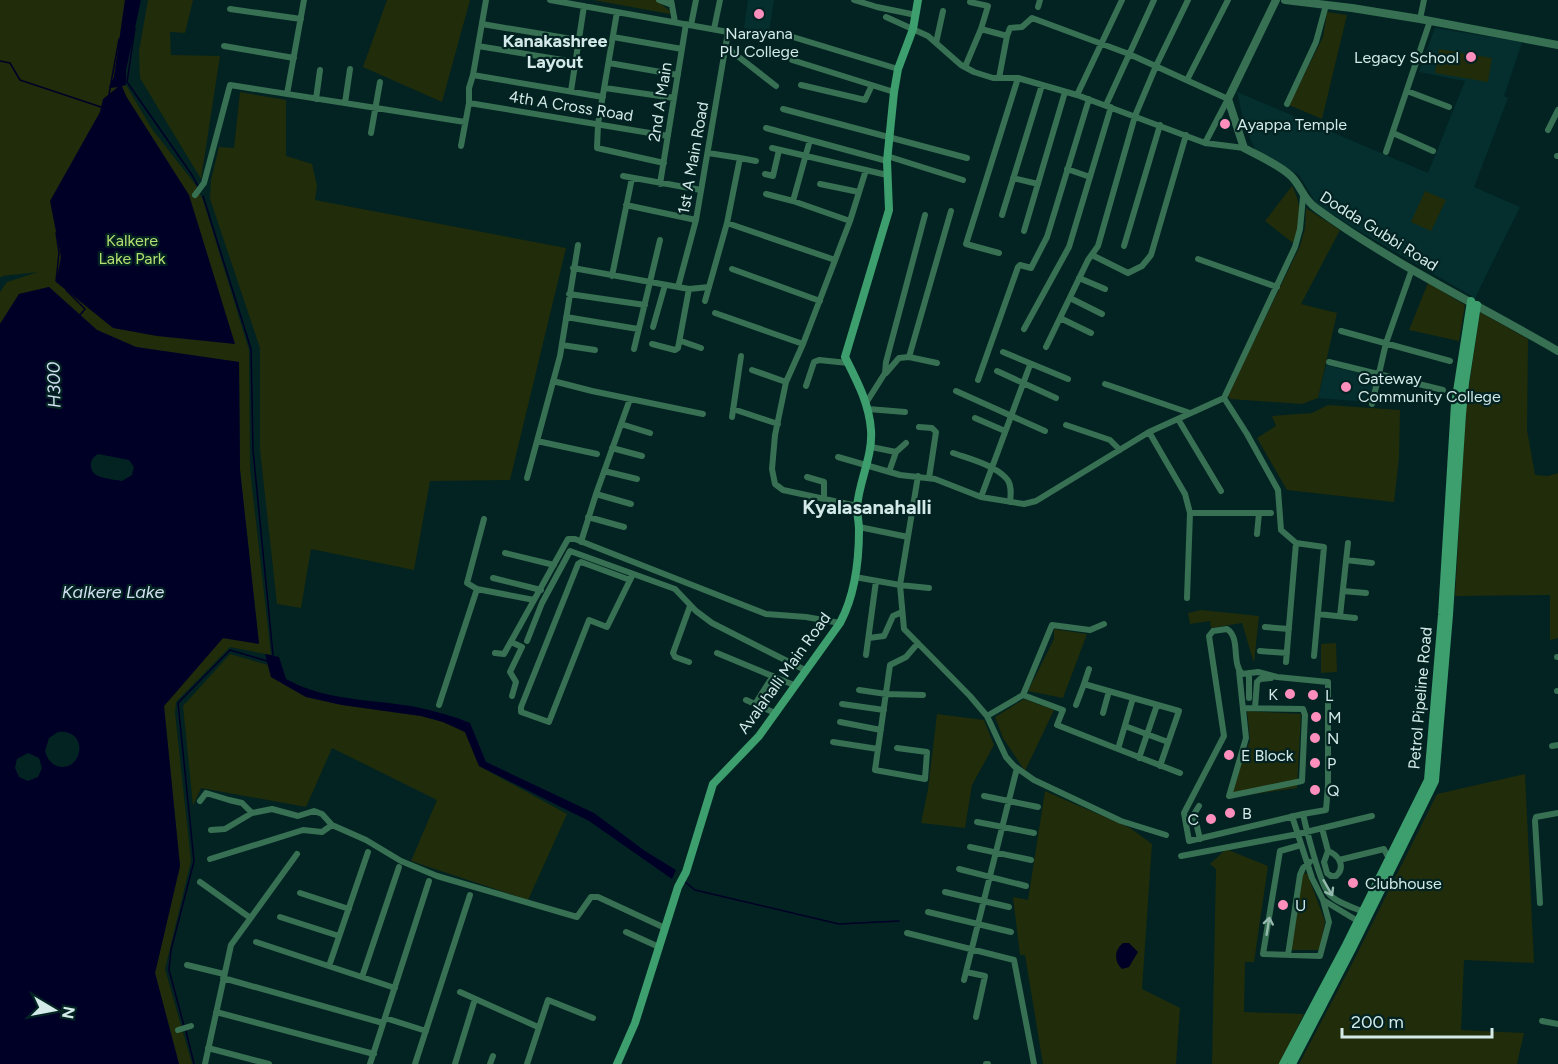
<svg xmlns="http://www.w3.org/2000/svg" width="1558" height="1064" viewBox="0 0 1558 1064" font-family="Figtree,sans-serif">
  <style>
    .built { fill: #042f2e }
    .green { fill: #212c0a }
    .water { fill: #000027; fill-rule: evenodd }
    .lines { fill: none; stroke-linecap: round; stroke-linejoin: round }
    .stream { stroke: #000027; stroke-width: 1.5 }
    .minor { stroke: #377052; stroke-width: 6 }
    .tertiary { stroke: #377052; stroke-width: 8 }
    .secondary { stroke: #3d9e6e; stroke-width: 8 }
    .oneway { stroke: #95b9ac }
    .poi-dot { fill: #fe8ebc; stroke: #022322; stroke-width: 2 }
    .labels { text-anchor: middle; dominant-baseline: central; stroke-width: 4.5; stroke-linejoin: round; paint-order: stroke }
    .poi-label { font-size: 16px; fill: #d3eae8; stroke: #022322; text-anchor: start }
    .street-label { font-size: 16px; fill: #d3eae8; stroke: #022322 }
    .park-label { font-size: 16px; fill: #b6dd71; stroke: #022322 }
    .neighbourhood-label { font-size: 18px; font-weight: bold; fill: #d3eae8; stroke: #022322 }
    .water-label { font-size: 18px; font-style: italic; fill: #d1def0; stroke: #022322 }
    .quarter-label { font-size: 20px; font-weight: bold; fill: #d3eae8; stroke: #022322 }
  </style>
  <rect width="100%" height="100%" fill="#022322"/>
  <!-- built -->
  <path class="built" d="M748 0H774L769 32 744 28Z
    M1435 28 1522 42 1504 96 1508 98 1474 187 1520 207 1475 298 1354 228 1316 203 1299 175 1255 149 1245 127 1237 92 1428 173 1465 81 1419 72Z
    M1326 365 1375 377 1368 402 1318 398Z"/>
  <!-- green -->
  <path class="green" d="M0 0H125L114 77 110 88 126 85 152 129 195 184 203 200 249 350 250 469 271 655 230 647 176 702 175 713 191 861 165 969 192 1064H179L155 973 180 866 164 706 223 638 259 643 240 470 239 362 136 347 97 330 49 287 19 294 0 324V292L7 282 38 272 2 276 0 278Z
    M148 0H193L185 33 170 32 171 55 220 56 201 179 140 78 139 51Z
    M387 0H470L442 102 363 67Z
    M593 0H656L670 11V14Z
    M1327 12 1347 15 1322 119 1289 105 1323 37Z
    M1439 49 1492 58 1488 82 1435 73Z
    M240 92 286 100V156L312 164 317 186 315 200 566 248 510 480 430 481 414 570 311 549 301 608 277 604 260 450V348L210 199 211 180 219 147 234 148Z
    M1292 186C1303 207 1301 221 1293 243L1265 221Z
    M1425 191 1446 200 1431 231 1411 222Z
    M1306 208 1340 230 1301 304 1337 313 1318 398 1302 404 1230 399 1228 395 1300 246 1305 228Z
    M1428 283 1465 305 1459 341 1409 330Z
    M1480 312 1528 339 1527 430 1535 475 1548 476 1558 473V638L1550 640V595L1455 596 1466 406Z
    M1328 405 1400 410 1399 458 1394 502 1287 490 1257 438 1276 426 1272 416 1312 413Z
    M1201 610 1259 616 1254 663 1242 623 1211 628 1210 621 1190 624 1188 613Z
    M1054 629 1087 634 1063 698 1028 691 1054 639Z
    M1336 643 1337 672 1321 673V644Z
    M230 654 268 665 271 677 306 697 342 705 421 716 443 722 465 732 479 766 567 814 528 900 411 861 437 800 332 748 306 807 201 788 193 806 183 706Z
    M1024 699 1054 710 1025 771 1003 738 995 717Z
    M1247 711 1301 714 1297 788 1226 798 1250 741Z
    M937 714 984 720 994 745 972 785 965 828 921 823 928 789Z
    M1525 774 1534 963 1464 960 1461 1030 1524 1033 1517 1064H1299L1354 960 1437 794Z
    M1045 791 1130 828 1152 844 1142 989 1180 1008 1176 1064H1043L1025 955H1020L1013 897 1028 900Z
    M1226 849 1268 866 1254 962H1245L1244 1012 1304 1014 1279 1064H1212L1216 869 1210 864Z
    M1307 873 1325 921 1320 950H1290L1302 874Z"/>
  <!-- water -->
  <path class="water" d="M125 0H141L126 70V85L122 86 126 96 189 195 235 344 157 336 113 328 56 282 61 257 50 201 100 112 103 99 118 87 109 88 114 77Z
    M49 287 97 330 136 347 239 362 240 470 259 644 223 638 164 706 180 866 155 973 179 1064H0V324L19 294ZM98 454 129 460 134 467 132 475 122 481C113 479 92 479 91 467 90 461 93 457 98 454ZM58 732C91 729 82 774 57 766 50 763 47 758 45 751L49 738ZM28 753 39 758 42 768 38 777 28 781 19 777 15 768 17 759Z
    M265 654 279 657 286 679C325 701 372 699 416 707 435 711 453 716 470 723L486 762 594 813 645 851 676 870 672 879 589 821 479 766 465 732 443 722 421 716 342 705 306 697 271 677Z
    M1123 943H1129L1138 952 1129 967 1122 969C1114 962 1114 950 1123 943Z"/>
  <g class="lines">
    <!-- stream -->
    <path class="stream" d="M135 28 127 82 192 175 198 186
      M0 61 10 63 20 80 101 107
      M109 94 119 39
      M203 196 251 349 253 450 273 655
      M56 281 59 253 56 233
      M66 290 85 309 80 315
      M685 882 695 890 839 924 899 921
      M184 1026 169 970 171 950 194 861 178 703 230 650 267 661
      M186 1031 194 1064"/>
    <!-- minor -->
    <path class="minor" d="M550 0 728 32 793 37 898 69
      M659 0 672 5
      M671 0 675 22
      M854 0 877 7 916 15
      M1038 7 1040 0
      M230 9 301 19
      M617 12 598 124 597 148 664 163
      M886 17 928 36 961 65 974 72 993 78H1018L1077 95 1205 143 1244 148
      M1420 19 1424 0
      M482 24 578 40
      M691 25 696 0
      M714 29 720 0
      M981 29 1007 36 1010 28 1022 27 1032 18 1129 54 1228 99 1205 143
      M613 37 682 49
      M936 43 943 11
      M224 46 294 58
      M478 46 575 62
      M726 47 776 86
      M792 60 894 92
      M609 63 678 75
      M965 67 981 29 988 6 970 2 971 0
      M473 75 603 97
      M999 78 1007 36
      M1187 80 1228 0
      M801 85 865 100 872 85
      M605 88 674 98
      M571 91 584 6
      M1407 91 1449 107
      M287 94 304 0
      M1077 95 1122 0
      M316 99 320 70
      M345 103 350 69
      M469 103 668 136
      M1287 104 1316 42 1326 5
      M1106 105 1154 0
      M783 109 967 158
      M766 128 887 161
      M1548 130 1558 110
      M371 133 380 82
      M1393 133 1433 151
      M461 146 469 103V88L473 75 486 0
      M772 148 887 175
      M1386 152 1430 21
      M887 156 963 180
      M1557 156H1558
      M740 158 756 161
      M1067 169 1090 177
      M765 174 773 176 779 150
      M623 176 701 190
      M1013 178 1038 184
      M660 184 686 24
      M820 184 859 192
      M766 194 793 201 810 140
      M195 195 204 183 230 85 465 122
      M793 201 850 221
      M626 205 696 220
      M1002 215 1042 85
      M727 223 835 260
      M1024 231 1065 92
      M1124 246 1160 125
      M999 253 966 244 1018 78
      M1092 255 1128 273 1142 266 1151 255 1186 135
      M1198 259 1277 287
      M573 268 689 289 709 287
      M732 269 820 301
      M612 276 632 178
      M1079 278 1105 289
      M678 287 696 220 728 32
      M569 294 645 305
      M1070 298 1102 314
      M705 301 727 223 740 158 708 153
      M715 313 803 344
      M566 317 638 329
      M1060 318 1091 333
      M653 327 665 285
      M1024 329 1069 247 1111 107
      M1341 331 1450 361
      M681 341 701 348
      M652 344 675 350 678 348 689 289
      M562 345 595 350
      M1046 347 1088 260 1098 246 1135 116 1156 66 1188 0
      M634 349 660 240
      M1003 352 1068 379
      M909 357 937 363
      M1329 362 1443 390
      M752 370 786 382
      M997 371 1056 398
      M886 373 899 358 909 357 951 211
      M978 380 1018 267 1020 265 1031 268 1047 237 1089 99
      M553 381 592 391 703 414
      M1105 384 1190 413
      M806 386 814 362 819 360 848 363
      M956 391 1045 431
      M1224 398 1247 434 1278 490 1281 530 1296 543 1324 547 1314 656
      M866 403 885 373 886 362 925 215
      M1372 404 1386 343 1412 269
      M733 409 778 424
      M868 409 905 412
      M732 417 741 356
      M975 418 1005 431
      M1178 419 1221 491
      M621 424 650 433
      M1066 425 1110 440 1120 450
      M919 427 932 428 936 432 929 478
      M1149 432 1185 494 1190 513 1187 598
      M537 441 597 454
      M871 447 896 452
      M612 448 642 456
      M953 453C970 459 994 465 1006 478 1012 484 1011 494 1010 502
      M838 457 900 475 935 479 981 497 1024 504 1036 501 1149 432 1224 398 1295 247 1300 229 1303 197
      M604 471 637 479
      M889 472 896 452 906 443
      M918 476 900 585 929 588
      M807 477 824 482V498
      M527 478 560 356 578 245
      M596 494 631 504
      M981 497 1030 365
      M857 506 783 490 775 484 772 469 775 435 786 382 803 344 850 221 866 170
      M1190 513H1271
      M588 517 624 527
      M859 527 908 537
      M1257 534 1259 513
      M581 542 596 494 630 399
      M505 553 554 565
      M1346 560 1372 563
      M855 577 900 585 904 629 970 696 987 716 1006 757 1014 766 1034 780 1121 821 1166 835
      M493 578 541 590
      M630 580 581 562 578 564 521 707V712L549 722 589 620 607 627 633 574
      M477 589 467 583 484 519
      M1343 591 1366 593
      M1318 614 1355 618
      M1340 616 1348 543
      M1265 627 1289 629
      M1227 629C1241 638 1231 662 1242 674L1258 672 1277 677 1328 682V785L1326 810 1303 814 1189 841 1184 813 1224 736 1209 636 1213 631Z
      M869 638 884 636 893 616 902 612
      M527 641 542 603 570 551 675 589 696 611 712 623 805 670
      M511 642 522 647 510 672 516 682 512 696
      M1260 651 1287 653
      M495 653 504 654 568 539H575L766 614 806 617 840 623
      M717 653 794 685
      M866 655 876 581
      M1557 657H1558
      M689 662 675 657 673 653 690 606
      M1286 662 1296 543
      M1089 669 1084 684 1179 711 1160 766
      M1239 671 1246 738 1229 796 1302 781 1305 715 1303 709 1243 708
      M1249 673V698
      M859 690 886 694 923 695
      M1557 691H1558
      M1023 695 1063 710 1057 725 1118 749
      M1133 698 1118 749 1180 773
      M746 700 775 713
      M755 704 773 676
      M842 704 884 710
      M439 705 477 589 534 600
      M1076 705 1084 684
      M1255 708 1257 682 1260 679 1271 678
      M1103 713 1109 691
      M987 716 1023 695 1052 625 1090 630 1104 624
      M840 722 881 730
      M1125 726 1168 742
      M833 742 878 749
      M1552 746 1558 745
      M897 748 927 752 925 779 875 770 890 665 906 657 918 643
      M1139 758 1157 705
      M984 796 1038 807
      M200 801 206 793 229 800 242 803 252 813
      M1199 806 1194 814 1200 839
      M1303 814C1306 828 1320 884 1329 894 1337 903 1355 908 1366 913
      M1292 816 1312 878 1323 900 1361 923
      M977 822 1034 833
      M1322 828 1328 851 1324 862 1327 873 1331 876H1336C1346 867 1339 855 1328 851
      M211 830 225 829 252 813 272 809 298 816 314 811 322 814 332 825 366 840 401 861 437 876 577 917 591 897H598L665 928
      M1301 845 1280 851 1263 954 1320 956 1329 922 1323 900
      M970 847 1031 860
      M1181 856 1298 834 1372 816
      M210 859 303 830 322 832 332 825
      M1339 860 1384 849 1387 855 1392 858
      M959 869 1026 886
      M200 882 249 917
      M945 892 1009 907
      M300 893 349 909
      M1540 903 1535 821 1536 817 1558 813
      M928 912 1011 932
      M280 917 339 936
      M626 932 659 947
      M907 933 1014 960 1034 1064
      M256 942 395 988
      M1288 955 1300 875 1303 868 1310 862
      M187 965 224 974
      M329 966 368 852
      M966 972 985 976 976 1017
      M362 977 399 867
      M223 978 383 1023
      M964 980 1017 768
      M460 992 538 1027
      M216 1012 374 1054
      M385 1018 426 1031
      M1542 1021 1558 1024
      M178 1030 191 1026
      M208 1048 269 1064
      M205 1064 231 945 297 854
      M370 1064 429 881
      M415 1064 470 895
      M455 1064 475 999
      M490 1064 493 1056
      M527 1064 548 1000 593 1018
      M986 1064H988"/>
    <!-- tertiary -->
    <path class="tertiary" d="M1276 0 1228 99 1244 148C1259 156 1278 164 1291 176 1302 187 1302 198 1316 208 1391 263 1477 304 1558 351
      M1285 0 1352 8 1420 19 1558 45"/>
    <!-- secondary -->
    <path class="secondary" d="M617 1064 635 1023 678 887 686 872 713 784 759 736 840 623C855 595 859 561 859 530 859 522 857 514 857 507 859 481 873 456 871 430 869 403 857 381 845 357L889 210 887 161 894 92 898 69 913 29 918 0
      M1283 1064 1346 945 1428 780 1442 615 1455 404 1471 301
      M1292 1064 1352 949 1435 781 1449 615 1462 414 1465 383 1477 305"/>
  </g>
  <!-- one-way arrows -->
  <defs><path id="oneway-shaft" d="M-6 0H5M1.5-3L5.5 0L1.5 3" fill="none" stroke-width="1.6" stroke-linecap="round" stroke-linejoin="round" transform="scale(1.5)"/></defs>
  <g class="oneway">
    <use href="#oneway-shaft" transform="translate(1328 888) rotate(60)"/>
    <use href="#oneway-shaft" transform="translate(1268 926) rotate(-81)"/>
  </g>
  <!-- markers -->
  <g class="poi-dot">
    <circle cx="759" cy="14" r="6"/>
    <circle cx="1471" cy="57" r="6"/>
    <circle cx="1225" cy="124" r="6"/>
    <circle cx="1346" cy="387" r="6"/>
    <circle cx="1290" cy="694" r="6"/>
    <circle cx="1313" cy="695" r="6"/>
    <circle cx="1316" cy="717" r="6"/>
    <circle cx="1315" cy="738" r="6"/>
    <circle cx="1229" cy="755" r="6"/>
    <circle cx="1315" cy="763" r="6"/>
    <circle cx="1315" cy="790" r="6"/>
    <circle cx="1230" cy="813" r="6"/>
    <circle cx="1211" cy="819" r="6"/>
    <circle cx="1353" cy="883" r="6"/>
    <circle cx="1283" cy="905" r="6"/>
  </g>
  <g class="labels">
    <!-- poi labels -->
    <g class="poi-label">
      <text x="759" y="33" text-anchor="middle">Narayana<tspan x="759" dy="18">PU College</tspan></text>
      <text x="1459" y="57" text-anchor="end">Legacy School</text>
      <text x="1237" y="124">Ayappa Temple</text>
      <text x="1358" y="378">Gateway<tspan x="1358" dy="18">Community College</tspan></text>
      <text x="1278" y="694" text-anchor="end">K</text>
      <text x="1325" y="695">L</text>
      <text x="1328" y="717">M</text>
      <text x="1327" y="738">N</text>
      <text x="1241" y="755">E Block</text>
      <text x="1327" y="763">P</text>
      <text x="1327" y="790">Q</text>
      <text x="1242" y="813">B</text>
      <text x="1199" y="819" text-anchor="end">C</text>
      <text x="1365" y="883">Clubhouse</text>
      <text x="1295" y="905">U</text>
    </g>
    <!-- street labels -->
    <g class="street-label">
      <text transform="translate(660 102) rotate(-81)">2nd A Main</text>
      <text transform="translate(571 106) rotate(9)">4th A Cross Road</text>
      <text transform="translate(693 158) rotate(-80)">1st A Main Road</text>
      <text transform="translate(1379 231) rotate(32)">Dodda Gubbi Road</text>
      <text transform="translate(784 673) rotate(-54)">Avalahalli Main Road</text>
      <text transform="translate(1420 698) rotate(-85)">Petrol Pipeline Road</text>
    </g>
    <!-- park labels -->
    <g class="park-label">
      <text x="132" y="240">Kalkere<tspan x="132" dy="18">Lake Park</tspan></text>
    </g>
    <!-- neighbourhood labels -->
    <g class="neighbourhood-label">
      <text x="555" y="41">Kanakashree<tspan x="555" dy="21">Layout</tspan></text>
    </g>
    <!-- water labels -->
    <g class="water-label">
      <text transform="translate(54 385) rotate(-91)">H300</text>
      <text x="113" y="592">Kalkere Lake</text>
    </g>
    <!-- quarter labels -->
    <g class="quarter-label">
      <text x="867" y="507">Kyalasanahalli</text>
    </g>
  </g>
  <!-- north arrow -->
  <g transform="translate(54 1010) rotate(100)" stroke="#022322" stroke-width="4.5" paint-order="stroke">
  <path d="M0-4.5L10 22L0 15L-10 22Z" fill="#d3eae8"/>
  <text y="-9" font-size="16" font-weight="bold" text-anchor="middle" fill="#d3eae8">N</text>
  </g>
  <!-- scale -->
  <path d="M1342 1028v9h150v-9" fill="none" stroke="#d3eae8" stroke-width="3"/>
  <text x="1351" y="1028" font-size="18" fill="#d3eae8" stroke="#022322" stroke-width="4.5" paint-order="stroke">200 m</text>
</svg>
